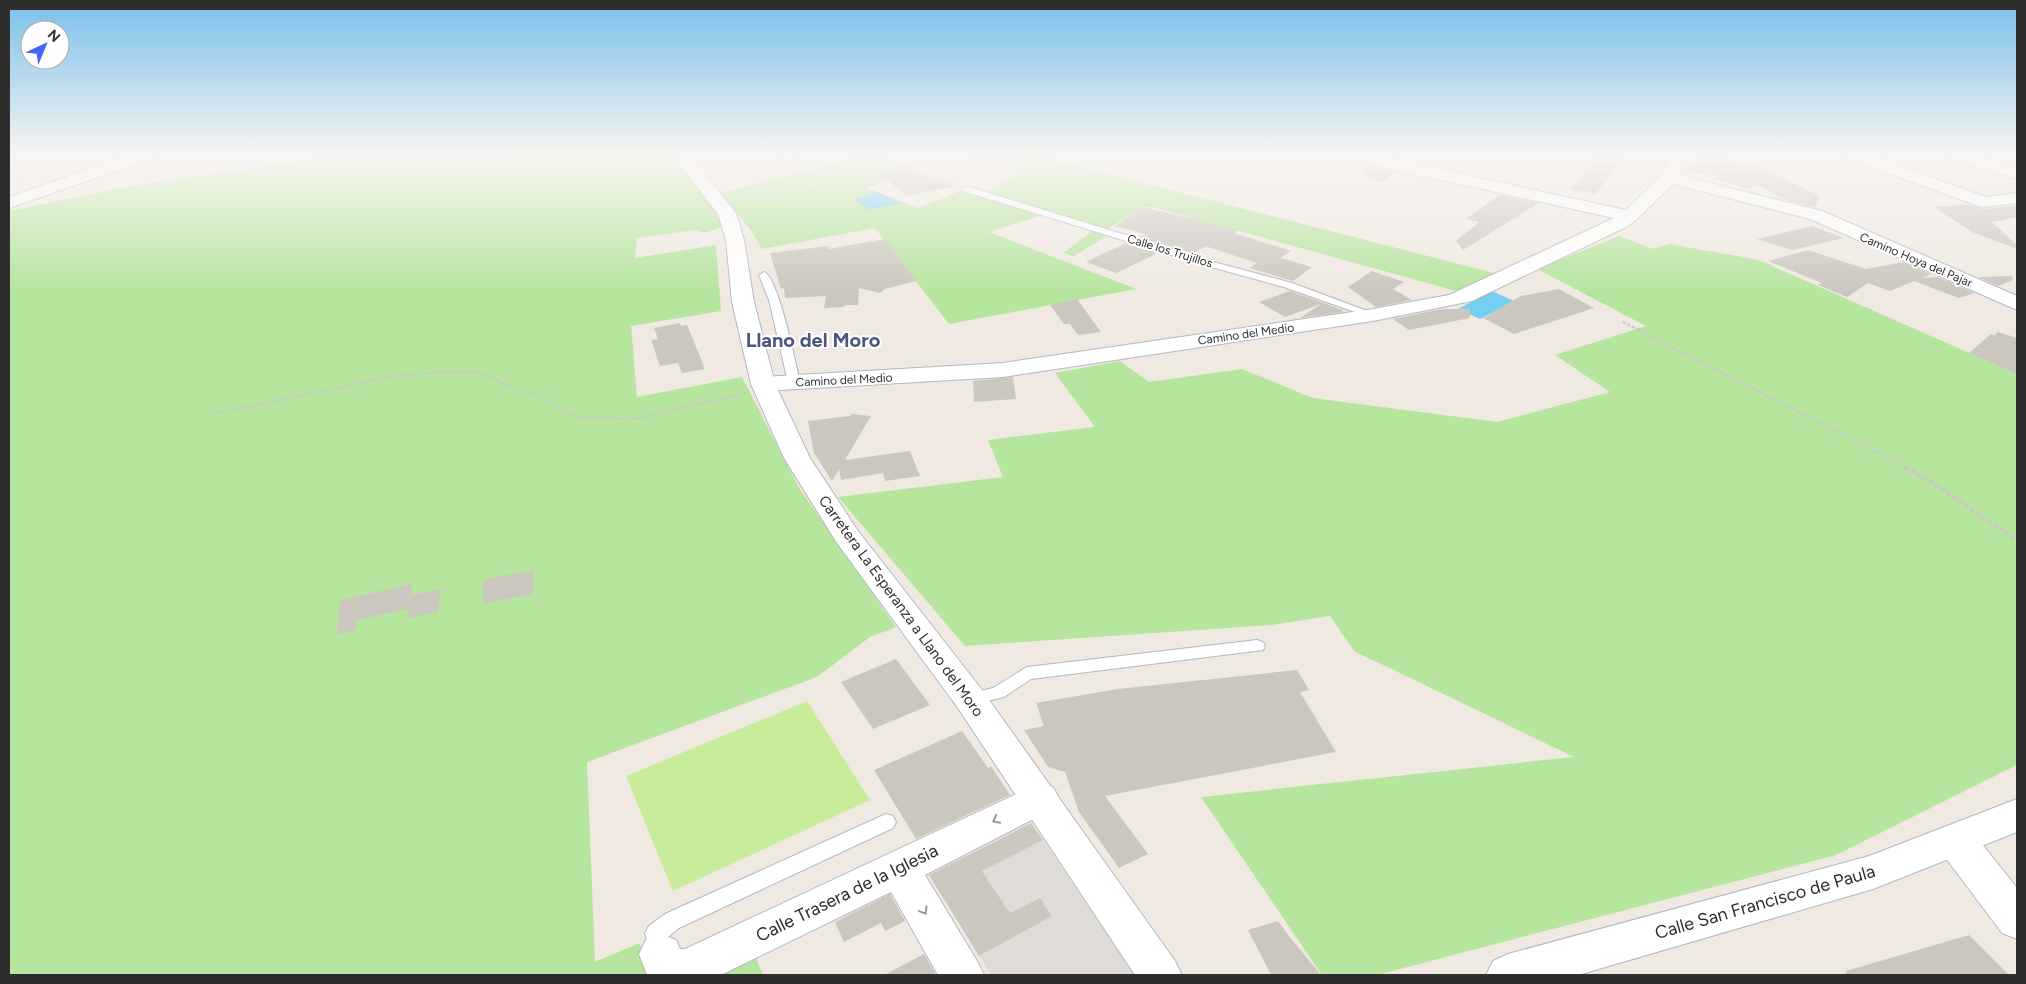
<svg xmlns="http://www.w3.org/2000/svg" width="2026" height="984" viewBox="0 0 2026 984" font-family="Figtree,sans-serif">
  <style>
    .green { fill: #b6e59e }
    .pitch { fill: #c9ec9a }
    .plaza { fill: #dfdcd8 }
    .water { fill: #75cff0 }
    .building { fill: #cbc7bf }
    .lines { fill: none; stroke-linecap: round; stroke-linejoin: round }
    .lane-casing { stroke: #b4b7c1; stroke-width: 2 }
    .street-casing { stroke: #b4b7c1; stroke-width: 2 }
    .secondary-casing { stroke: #b4b7c1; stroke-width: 2 }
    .path-far2 { stroke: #c9c9c9; stroke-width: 2; stroke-dasharray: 2.5 2; stroke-linecap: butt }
    .path-far1 { stroke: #c9c9c9; stroke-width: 2.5; stroke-dasharray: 3 2; stroke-linecap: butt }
    .path { stroke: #c9c9c9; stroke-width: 4; stroke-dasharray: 4.5 2.5; stroke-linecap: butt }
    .lane { fill: #fff; fill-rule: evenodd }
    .street { fill: #fff; fill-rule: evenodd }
    .secondary { fill: #fff; fill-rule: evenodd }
    .oneway { stroke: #969696 }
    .labels { text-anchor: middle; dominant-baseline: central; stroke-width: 4; stroke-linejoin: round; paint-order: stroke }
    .far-street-label { font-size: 12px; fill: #2e2e2e; stroke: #fff }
    .street-label { font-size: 15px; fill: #2e2e2e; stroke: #fff }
    .near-street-label { font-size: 18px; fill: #2e2e2e; stroke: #fff }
    .district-label { font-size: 20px; font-weight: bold; fill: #4d5680; stroke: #fff }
  </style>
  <rect width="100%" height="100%" fill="#efe9e1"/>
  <!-- green -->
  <path class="green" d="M345 155H673L716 213 721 227 705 233 694 230 637 238 635 258 716 245 721 311 631 326 637 397 742 377 799 488 896 627 870 637 817 677 587 762 595 962 640 943 650 975H9V211L135 185Z
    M865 155H874L919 169 866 188 877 192 856 199 868 210 904 203 918 208 964 190 1043 215 989 232 1136 289 949 324 875 228 762 249 750 229 719 193Z
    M962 155H1034L1498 274 1460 292 1152 207H1144L1105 230 984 192 1026 173Z
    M1094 230 1108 235 1074 256 1063 253Z
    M1619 236 1653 249 1670 244 1759 260 2017 374V765L1836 855 1377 975H1322L1201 797 1574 757 1354 651 1330 616 1271 625 965 646 838 497 1003 477 988 440 1095 427 1055 373 1120 361 1149 382 1242 369 1313 398 1497 422 1610 392 1555 355 1646 326 1537 269Z
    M756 958 763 975H710Z"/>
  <!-- pitch -->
  <path class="pitch" d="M807 701 870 800 673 891 626 776Z"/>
  <!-- plaza -->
  <path class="plaza" d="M1043 840 1135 975H991L979 956 1052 916 1039 898 1010 913 982 871Z"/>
  <!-- water -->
  <path class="water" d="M877 192 904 203 868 210 855 199Z
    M1492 291 1514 301 1480 319 1458 309Z"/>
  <!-- building -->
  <path class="building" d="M1600 155H1627L1595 194 1570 189Z
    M1708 155 1752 164 1820 196 1815 207 1792 202 1756 185 1749 189 1712 178 1717 176 1684 171Z
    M1368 166 1395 172 1382 182 1359 173Z
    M898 167 956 186 907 196 880 174Z
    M1499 195 1539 203 1463 250 1456 241 1479 222 1466 219Z
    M1970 205 1985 209 2017 205V217L1992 222 2017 245V249L1972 232 1934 207Z
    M1143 207 1239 230 1234 233 1291 251 1280 258 1312 267 1293 281 1249 268 1257 263 1205 246 1194 254 1138 237 1145 234 1115 226Z
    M1812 226 1844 238 1792 250 1757 239Z
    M885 239 916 281 885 289 880 293 859 288 858 305H845L844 307 824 308 826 296 785 298 784 288 781 289 770 253 828 246 829 249Z
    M1126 243 1158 253 1116 273 1086 262Z
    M1808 250 1866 269 1904 262 1931 274 1922 278 1938 277 1974 293 1959 298 1914 281 1890 291 1868 283 1847 297 1818 285 1822 283 1768 261Z
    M1372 271 1404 282 1393 289 1412 300 1376 307 1348 287Z
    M2012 276 2013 280 1998 286 1978 277Z
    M1559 289 1594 308 1514 334 1483 318 1521 296Z
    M1290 291 1343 310V312L1300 318 1321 304 1285 317 1259 302Z
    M1077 299 1101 332 1078 335 1070 324H1064L1050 305Z
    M1442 309H1470V318L1409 330 1393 319Z
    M680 323 681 326 687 325 705 369 682 373 678 363 660 366 651 340 658 339 654 328Z
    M1998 332 2017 338V374L1969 353 1991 334 1995 335Z
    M1013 377 1016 399 974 402 973 381Z
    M851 414 871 416 845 460 910 451 920 476 885 481 883 473 841 480 839 469 832 481 814 453 808 421 850 416Z
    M533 570V594L483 604V580Z
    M413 584 408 609 357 620 356 630 337 634 340 600Z
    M441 589 438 612 407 618 411 595Z
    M896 659 930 705 873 729 841 682Z
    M1297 670 1309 690 1300 692 1336 752 1105 796 1148 854 1119 868 1079 812 1065 772 1048 767 1024 730 1044 726 1036 703 1118 689Z
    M962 731 988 768 991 766 1010 795 916 839 874 770Z
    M1031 823 1043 840 982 871 1010 913 1040 898 1052 916 979 956 929 875Z
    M890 894 905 921 885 931 881 923 844 942 835 922Z
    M1278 921 1289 936 1321 975H1271L1248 930Z
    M1969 935 2009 975H1846V971Z
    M924 954 936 975H884Z"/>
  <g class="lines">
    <defs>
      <path id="lane" d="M776 155H789L795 159 791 161Z
        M966 186 1210 261 1292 283 1378 315 1377 317H1369L1284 287 1204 265 963 191 962 189Z
        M764 272C778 276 796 365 800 382L798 385 794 386 788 382 769 300 759 275Z
        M1257 640 1263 642 1265 646 1263 650 1031 679 1004 697 970 705 964 703 961 699 964 695 993 688 1027 667Z
        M886 814 893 816 896 822 893 828 679 928 668 937 672 953 669 960 661 963 653 960 645 933 649 926 665 914Z"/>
      <path id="street" d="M131 155H156L154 158 9 208V197Z
        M1342 155H1375L1626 210 1662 175 1673 155H1689L1679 175 1822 211 2017 296V310L1810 219 1673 184 1636 220 1626 227 1472 301 1373 321 1003 377 763 391 755 389 751 384 755 379 763 377 1003 363 1373 309 1449 295 1614 218 1350 160Z
        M1843 155H1868L1986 197 2017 193V203L1985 207 1979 206 1845 158Z
        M1948 155H1974L2017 169V179L1950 158Z
        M1040 783 1053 787 1059 798 1053 809 925 875 977 961 984 975H938L891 892 721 975H647L639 954 646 940 661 934 676 940 680 949H685Z
        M1956 825 1970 829 2017 888V939L2002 933 1942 853 1936 841 1942 829Z"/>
      <path id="secondary" d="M673 155H690L736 213 744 240 754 302 775 384 810 458 858 531 982 690 1175 961 1182 975H1135L958 708 837 543 784 458 751 384 732 302 726 240 718 214Z
        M2017 799V832L1873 889 1578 975H1486L1493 961 1508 954 1869 856Z"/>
    </defs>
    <!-- lane casing -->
    <use href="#lane" class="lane-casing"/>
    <!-- street casing -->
    <use href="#street" class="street-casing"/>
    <!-- secondary casing -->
    <use href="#secondary" class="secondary-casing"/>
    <!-- path-far2 -->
    <path class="path-far2" d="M1590 155 1654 168
      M19 180 37 155
      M736 195 807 191 888 170H915L955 183"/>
    <!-- path-far1 -->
    <path class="path-far1" d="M1623 322 1907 468
      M217 413 396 376 441 372H478L523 392 542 396 561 411 578 417 635 419 743 394"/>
    <!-- path -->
    <path class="path" d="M1905 467 1936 485 2017 540"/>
    <!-- lane -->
    <use href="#lane" class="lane"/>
    <!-- street -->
    <use href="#street" class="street"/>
    <!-- secondary -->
    <use href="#secondary" class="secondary"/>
  </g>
  <!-- one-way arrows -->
  <defs><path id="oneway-chevron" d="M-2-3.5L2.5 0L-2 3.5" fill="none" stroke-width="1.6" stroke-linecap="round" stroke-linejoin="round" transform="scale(1.25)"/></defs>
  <g class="oneway">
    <use href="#oneway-chevron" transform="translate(996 820) rotate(153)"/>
    <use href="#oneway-chevron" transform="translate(924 911) rotate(59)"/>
  </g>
  <!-- sky -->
  <linearGradient id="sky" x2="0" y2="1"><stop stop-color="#7abfeb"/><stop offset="0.53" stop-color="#f8f5f2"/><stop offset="1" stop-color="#f8f5f2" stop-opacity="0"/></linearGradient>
  <rect width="2026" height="293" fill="url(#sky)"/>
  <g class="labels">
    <!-- far-street labels -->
    <g class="far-street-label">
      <text transform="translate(1170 251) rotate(17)">Calle los Trujillos</text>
      <text transform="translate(1916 260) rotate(23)">Camino Hoya del Pajar</text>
      <text transform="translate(1246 334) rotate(-8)">Camino del Medio</text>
      <text transform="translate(844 380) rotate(-3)">Camino del Medio</text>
    </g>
    <!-- street labels -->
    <g class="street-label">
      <text transform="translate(901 606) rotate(54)">Carretera La Esperanza a Llano del Moro</text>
    </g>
    <!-- near-street labels -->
    <g class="near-street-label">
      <text transform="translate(847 893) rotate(-26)">Calle Trasera de la Iglesia</text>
      <text transform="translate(1765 902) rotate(-16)">Calle San Francisco de Paula</text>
    </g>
    <!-- district labels -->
    <g class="district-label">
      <text x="813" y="340">Llano del Moro</text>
    </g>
  </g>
  <!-- border -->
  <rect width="2026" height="984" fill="none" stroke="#2e2e2e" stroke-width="20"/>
  <!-- north arrow -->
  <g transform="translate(45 45) rotate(44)"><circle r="24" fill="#ffffff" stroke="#ababab"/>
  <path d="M0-4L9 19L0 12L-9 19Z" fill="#4264fb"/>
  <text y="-8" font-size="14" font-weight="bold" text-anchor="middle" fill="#2e2e2e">N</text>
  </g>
</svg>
